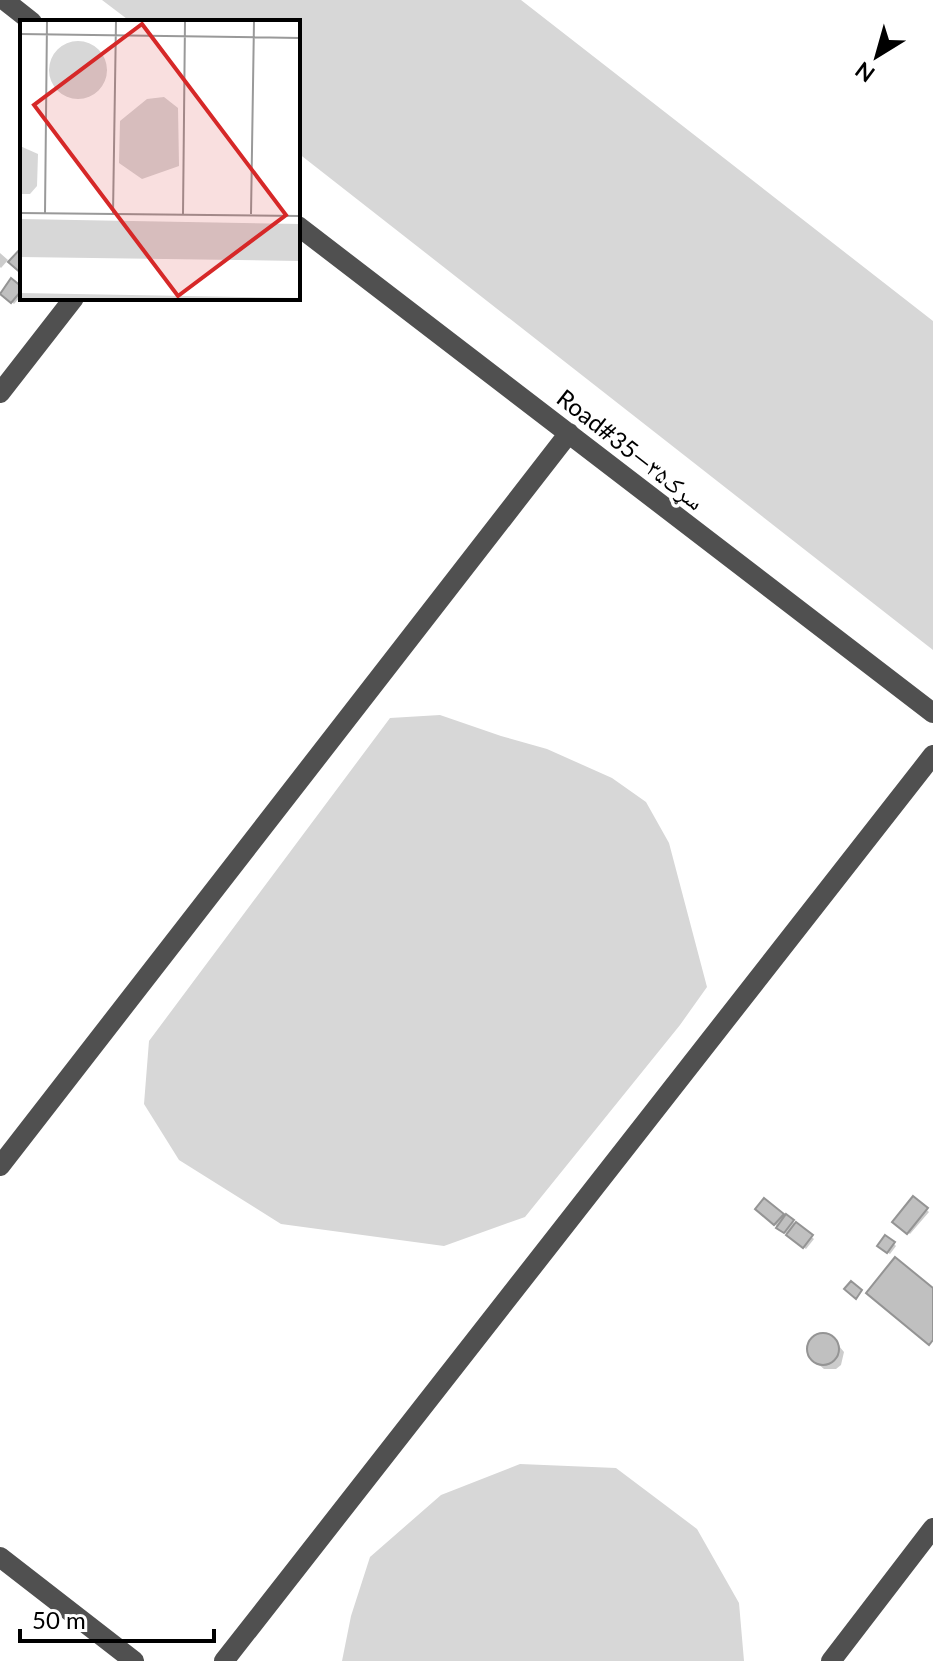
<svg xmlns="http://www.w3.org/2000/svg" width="933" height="1661" viewBox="0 0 933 1661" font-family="Lato,'Noto Naskh Arabic',sans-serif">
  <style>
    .green { fill: #d7d7d7 }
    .shadow { fill: #0003 }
    .building { fill: #c0c0c0; stroke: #949494; stroke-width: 2 }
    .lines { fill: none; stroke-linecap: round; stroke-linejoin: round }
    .minor { stroke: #505050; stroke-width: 20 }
    .labels { text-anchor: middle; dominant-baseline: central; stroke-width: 7; stroke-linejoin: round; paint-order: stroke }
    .street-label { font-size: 24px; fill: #000; stroke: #fff }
    .inset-road { fill: none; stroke: #999; stroke-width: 2 }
    .view { fill: #d62828; fill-opacity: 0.15; stroke: #d62828; stroke-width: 4 }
    .inset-edge { fill: none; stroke: #000; stroke-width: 4 }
  </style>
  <rect width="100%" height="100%" fill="#fff"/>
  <!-- green -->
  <path class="green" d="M102 0H521L933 321V650L298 153V22H131Z
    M440 715 501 736 547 749 612 778 646 802 669 843 707 987 680 1025 525 1217 444 1246 281 1224 179 1160 144 1104 149 1041 390 718Z
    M520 1464 616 1468 697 1529 739 1603 744 1661H342L351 1616 370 1557 441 1495Z"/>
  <!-- shadow -->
  <path class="shadow" d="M0 253 8 260 1 268 0 267Z
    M22 290V295L14 304 2 292Z
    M914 1199 929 1212 910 1234 895 1222Z
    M764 1201 785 1219 787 1217 814 1239 806 1249 781 1230 757 1209Z
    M894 1244 896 1246 890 1254 882 1249Z
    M822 1335 828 1336 834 1340 844 1352 841 1365 836 1369H824L812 1359 809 1346 811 1340Z"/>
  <!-- building -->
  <path class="building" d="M22 247V274L8 262Z
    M11 278 22 287V290L11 303 0 294Z
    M913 1196 928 1208 907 1234 892 1222Z
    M764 1198 784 1214 774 1225 755 1209Z
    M786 1214 794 1220 784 1233 776 1228Z
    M796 1222 813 1235 803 1248 786 1235Z
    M885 1235 895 1242 887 1253 877 1246Z
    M895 1257 933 1288V1340L929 1345 866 1293Z
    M851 1281 862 1290 856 1299 844 1289Z
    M807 1349a16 16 0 1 1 32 0a16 16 0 1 1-32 0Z"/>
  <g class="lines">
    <!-- minor -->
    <path class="minor" d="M4 0 32 22
      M298 226 933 713
      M0 393 74 298
      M0 1166 569 433
      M0 1557 134 1661
      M224 1661 933 755
      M831 1661 933 1528"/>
  </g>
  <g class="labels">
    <!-- street labels -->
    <g class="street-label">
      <text transform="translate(631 449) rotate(38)">Road#35—سړک۳۵</text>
    </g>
  </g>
  <!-- overview -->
  <g transform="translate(20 20)">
    <rect width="280" height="280" fill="#fff"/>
    <path d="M29 50a29 29 0 1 1 58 0a29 29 0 1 1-58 0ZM144 77 158 88 159 146 122 159 99 143 100 101 127 79ZM0 126 18 134 17 166 10 174H0ZM0 199 280 204V241L0 237ZM0 273 280 278V279H0Z" fill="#d7d7d7"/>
    <path class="inset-road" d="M0 14 280 18M0 193 280 196M25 193 27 1M93 194 96 1M163 194 165 1M231 194 234 1"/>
    <path class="view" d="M122 4 266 195 158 276 14 85Z"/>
    <rect width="280" height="280" class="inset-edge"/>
  </g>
  <!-- north arrow -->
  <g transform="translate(877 56) rotate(217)" stroke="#ffffff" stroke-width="6" paint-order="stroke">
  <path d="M0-6L14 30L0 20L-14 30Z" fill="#000000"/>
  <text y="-12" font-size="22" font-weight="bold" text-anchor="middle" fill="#000000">N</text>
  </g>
  <!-- scale -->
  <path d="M20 1629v12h194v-12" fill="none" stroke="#000000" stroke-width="4"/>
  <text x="32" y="1629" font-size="24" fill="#000000" stroke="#ffffff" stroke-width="6" paint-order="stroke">50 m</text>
</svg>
